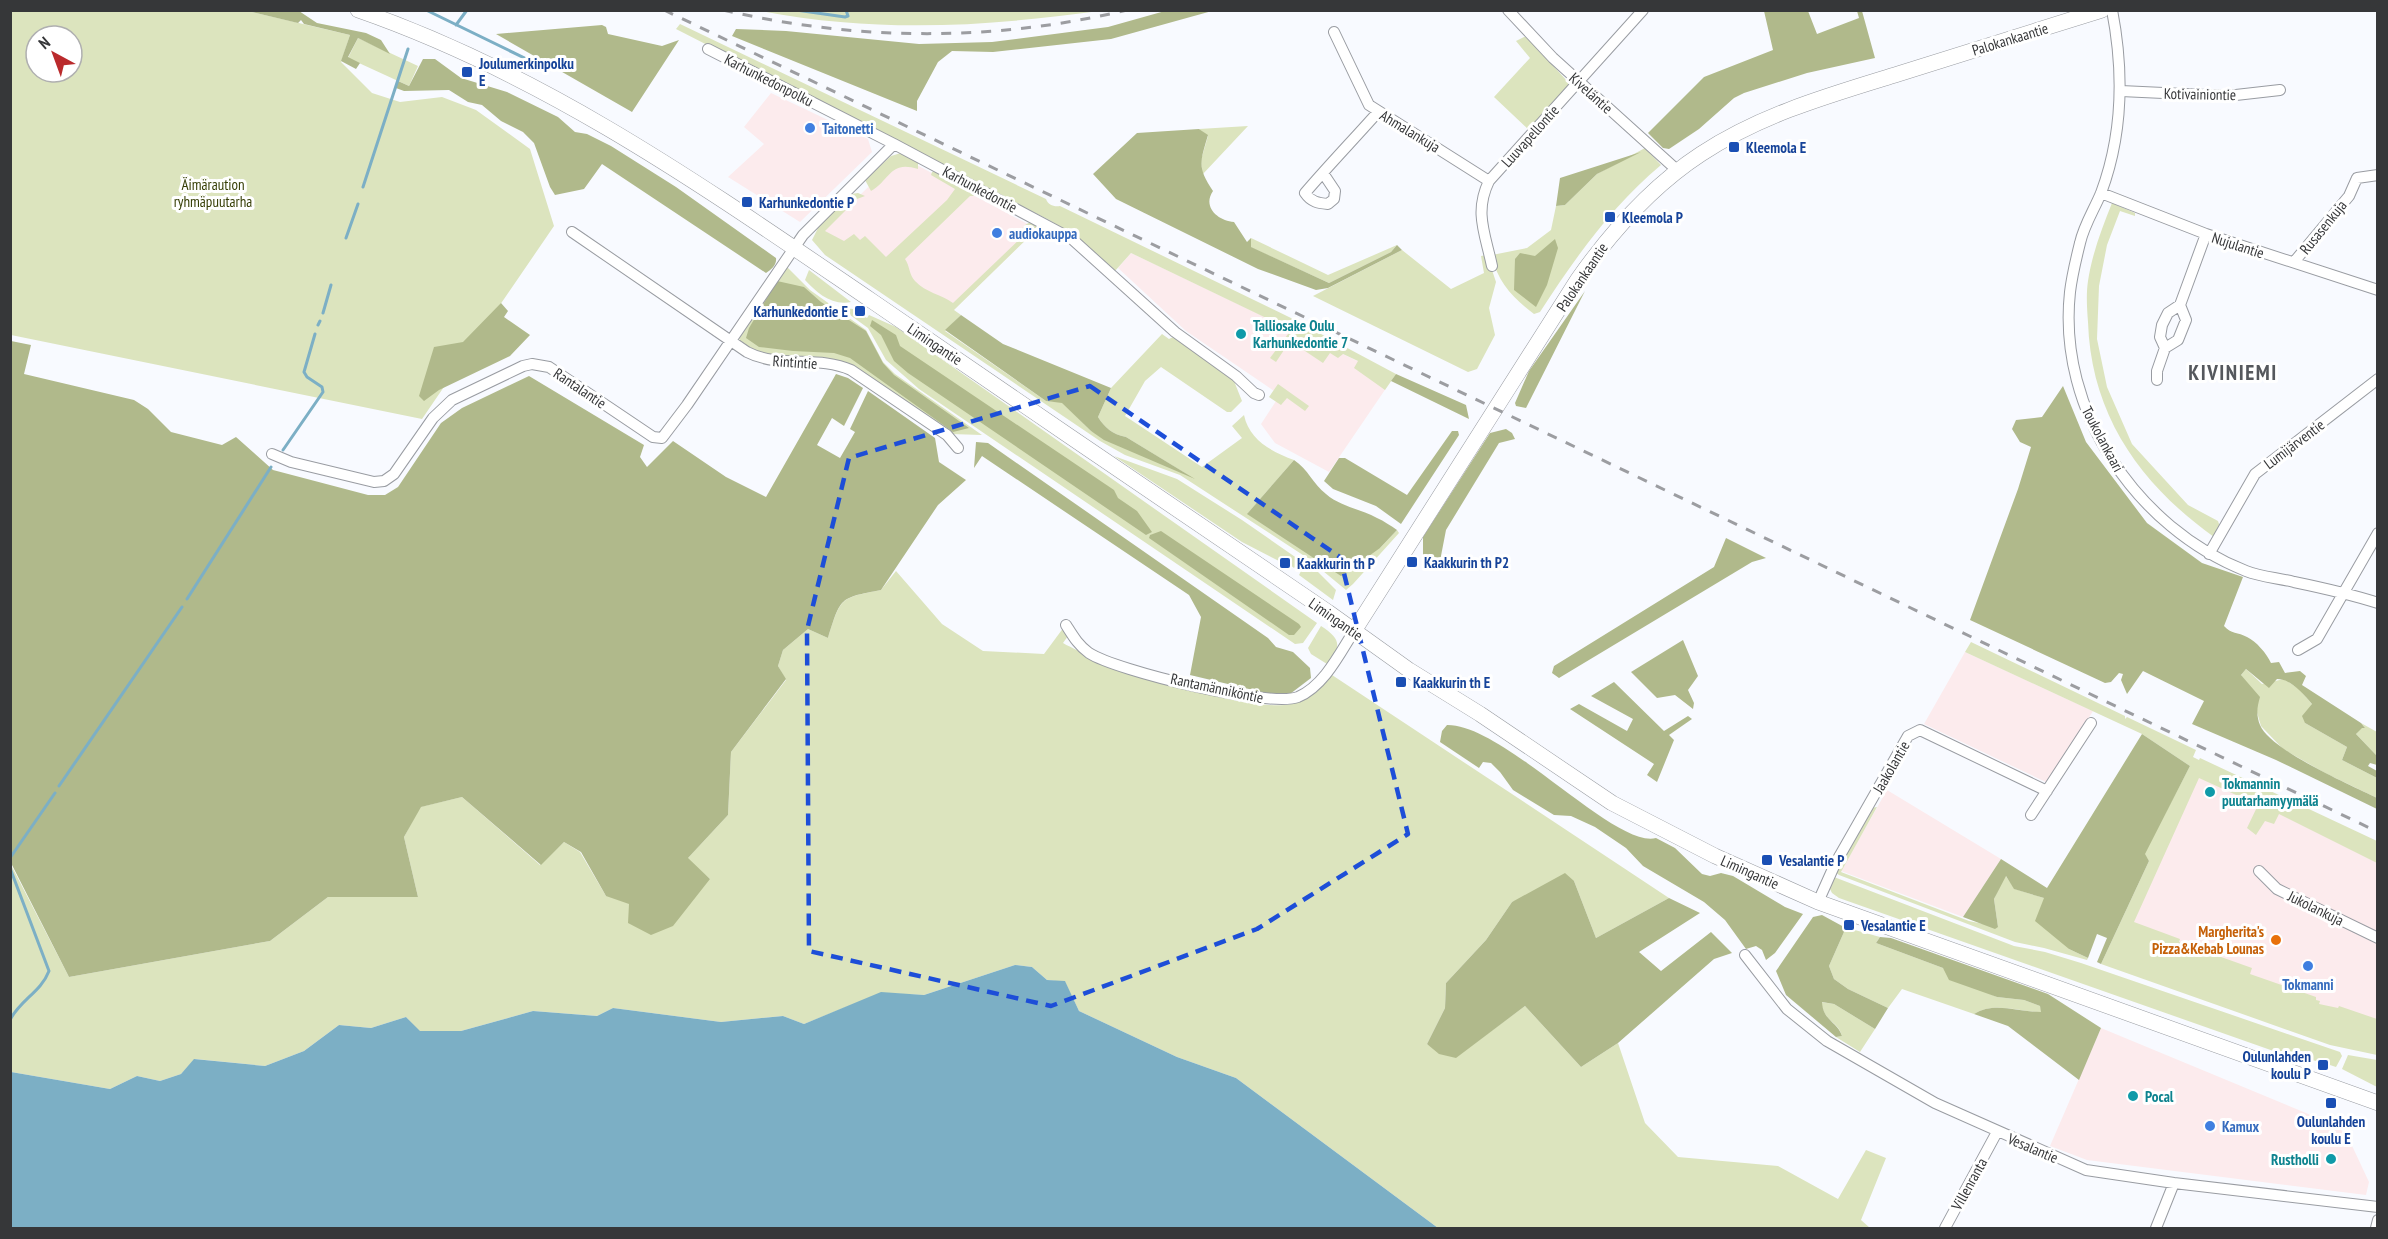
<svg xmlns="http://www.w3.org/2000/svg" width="2388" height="1239" viewBox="0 0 2388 1239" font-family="'PT Sans Narrow',sans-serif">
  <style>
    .commercial { fill: #fcebed }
    .green { fill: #dce4be; fill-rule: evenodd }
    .forest { fill: #b0b98b }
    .water { fill: #7cafc5 }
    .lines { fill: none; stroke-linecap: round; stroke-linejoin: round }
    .stream { stroke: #7cafc5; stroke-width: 3 }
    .street-casing { stroke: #999ca2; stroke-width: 12 }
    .secondary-casing { stroke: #999ca2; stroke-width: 16 }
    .street { stroke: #fff; stroke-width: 10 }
    .secondary { stroke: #fff; stroke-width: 15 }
    .rail { stroke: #9c9da1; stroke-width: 3; stroke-dasharray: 10 10; stroke-linecap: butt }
    .marked { fill: none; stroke: #1d4ed8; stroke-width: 4.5; stroke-dasharray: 12 8; stroke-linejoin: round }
    .transit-dot { fill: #1a4fb4; stroke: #fff; stroke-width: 2 }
    .shop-dot { fill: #3f7fe0; stroke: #fff; stroke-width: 2 }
    .culture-dot { fill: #0f9aa8; stroke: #fff; stroke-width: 2 }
    .food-dot { fill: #e8710a; stroke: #fff; stroke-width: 2 }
    .labels { text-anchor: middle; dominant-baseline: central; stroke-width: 6; stroke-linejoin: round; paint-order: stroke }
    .street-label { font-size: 15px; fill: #363739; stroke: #fff }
    .transit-label { font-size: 15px; font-weight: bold; fill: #164399; stroke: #fff; text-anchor: start }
    .shop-label { font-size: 15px; font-weight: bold; fill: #366cbe; stroke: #fff; text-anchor: start }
    .park-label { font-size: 15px; fill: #363e06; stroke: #fff }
    .culture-label { font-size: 15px; font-weight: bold; fill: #0d838f; stroke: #fff; text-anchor: start }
    .food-label { font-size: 15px; font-weight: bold; fill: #c56008; stroke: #fff; text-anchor: end }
    .district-label { font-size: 21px; font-weight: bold; letter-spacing: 1.5px; fill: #55585d; stroke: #fff }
  </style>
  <rect width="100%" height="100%" fill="#f8faff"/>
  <!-- commercial -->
  <path class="commercial" d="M771 93 868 139 872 152 800 222 728 177 764 144 744 127Z
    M900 156 1037 229 941 322 819 235Z
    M1131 253 1393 378 1329 472 1275 443 1261 424 1280 395 1186 331 1118 268Z
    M1965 652 2093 711 2048 783 1924 724Z
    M2192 769 2377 858V1041L2116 941Z
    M1887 790 2001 859 1963 917 1841 871Z
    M2101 1028 2335 1125 2347 1135 2369 1182 2366 1195 2087 1160 2050 1146Z"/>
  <!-- green -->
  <path class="green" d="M11 11H248L350 35 341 62 372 93 400 102 442 97 476 110 530 149 554 226 422 419 11 335ZM36 36H72V72H36Z
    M761 11H1099C982 27 877 33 761 11Z
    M680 24 1046 199C1048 205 1054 207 1060 206L1291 318 1396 374 1385 390 1354 368 1358 361 1343 354 1338 358 1330 353 1323 363 1290 341 1276 362 1270 358 1291 330 1131 253 1115 271 1074 235 1049 220 676 29Z
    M1524 37H1527L1568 82V86L1530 131 1494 97 1530 58 1516 41Z
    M358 38 418 66 409 86 348 58Z
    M1248 126 1202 175 1201 160 1208 136 1199 129Z
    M1645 148 1661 165C1611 207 1575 258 1540 312L1534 314C1513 298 1497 282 1492 255L1527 248 1551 230 1556 206 1565 205 1597 174Z
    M901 153 918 161V169C890 160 891 179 871 191L865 180 891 156Z
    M936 170 976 193 973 196H970L905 259C910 266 909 275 915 281 926 293 941 294 953 303L1023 236 1020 231 1025 225 1032 221 1041 228 1040 231 1037 229 954 310 961 315 945 331 1046 401 1062 402 1091 431 1188 475 1126 437C1112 434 1105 428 1098 417L1111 388 1162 334 1169 339 1173 337 1234 381 1242 401 1231 412H1227L1161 367 1145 381 1125 416 1202 467 1242 438 1232 426 1244 415C1249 440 1272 452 1294 460L1248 513 1380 548 1397 530 1399 533 1353 584 1346 590 1306 557 1180 475 1125 455 1100 441 825 255 812 240 819 226 851 194 858 193 865 196 857 199 825 231 844 241 854 234 860 240 865 236 886 257 947 200 955 189 931 175 932 172Z
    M2112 203 2135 213V216L2120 211 2107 245 2099 286 2097 339 2107 387 2132 444 2188 505 2218 521 2220 527 2214 537C2140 484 2091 415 2088 322 2087 309 2086 294 2088 281 2092 254 2102 228 2112 203Z
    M1251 238 1328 275 1397 245 1391 252 1329 283 1250 247Z
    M1402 250 1451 289 1484 273 1481 256 1487 255 1496 282 1489 308 1495 335 1477 369 1468 372 1313 296Z
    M786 266 810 290 866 330 883 362 895 374 982 435 951 434 853 368 775 358 758 353 740 342 739 337Z
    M809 270 851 302C832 306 817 293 805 280Z
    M839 307 853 309 867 318 869 315 896 327 1317 623 1303 643 1295 644 919 389 886 360 868 328Z
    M1278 384 1309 406 1305 411 1287 398 1281 405 1269 397Z
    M1114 456 1177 479 1242 520 1301 561 1294 568 1282 558 1279 561 1242 542Z
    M1305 563 1318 572 1336 590 1333 600 1299 575Z
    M896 571 942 624 983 651 1044 654 1064 627 1068 636 1063 643C1101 665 1249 714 1291 704 1306 700 1320 685 1332 675L1669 898 1596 938 1574 881 1512 902 1486 940 1446 983 1445 1008 1427 1044 1456 1057 1525 1006 1581 1067 1618 1043 1645 1123 1678 1157 1778 1166 1838 1199 1866 1150 1886 1158 1861 1220 1870 1228H1438L1236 1078 1177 1057 1079 1011 1065 982 1047 980 1032 967 1015 965 924 995 881 993 804 1024 783 1016 721 1022 613 1008 597 1016 533 1011 461 1031H419L406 1017 371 1028 339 1025 304 1051 265 1066 195 1059 181 1074 160 1081 137 1076 110 1089 11 1072 10 863 69 977 270 941 328 897H418L404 837 420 807 462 797 540 865 564 842 580 852 606 896 710 879 687 859 728 815 731 752 786 680 778 666 783 650 808 629 828 638C841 597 840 598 881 590Z
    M1321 626C1341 639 1342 646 1327 664L1311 654 1308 648Z
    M1971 642 2125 716V719L2127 717 2196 750 2193 757 2199 760 2200 758 2377 841V863L2279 814 2274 824 2265 821 2256 835 2247 828 2258 805 2199 778 2134 922 2180 939 2179 942 2252 968 2250 974 2316 997V1000L2320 1001 2319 1004 2338 1008 2339 1006 2377 1019V1055L2330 1045 2101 964 2149 861 2144 854 2190 766 2142 734 1965 652Z
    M2246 669 2262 684 2284 679 2299 689 2312 704 2305 723 2347 747 2342 760 2377 778V798L2325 773 2283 749 2261 726 2256 709 2241 675Z
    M2361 723 2377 732V756L2356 734 2362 727 2365 728Z
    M1877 807 1841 872 1969 921 1998 927 1994 899 2005 875 2015 889 2044 898 2069 949 2088 958 2087 960 2044 948 2015 942 1839 875 1835 872 1871 808Z
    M1834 877 2014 946 2045 952 2081 963 2340 1052 2342 1056 2336 1067 2327 1064 2328 1061 2322 1058 2321 1062 2282 1054 1839 898 1832 893 1829 887Z
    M1844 927 1880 937 1876 943 1943 968 1981 990 1997 997 2024 1000 2040 1006 2042 1012C2018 1012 1995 1001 1974 1014L1902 989 1888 1008 1848 989 1834 979 1829 966 1844 932Z
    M1821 1002 1834 1004 1875 1029 1860 1052 1836 1037 1842 1036C1838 1021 1824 1022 1821 1002Z
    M2348 1055 2377 1060V1087L2342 1069Z"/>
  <!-- forest -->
  <path class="forest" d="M248 11H299L317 23 366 33 381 40 390 54 358 38 348 57 360 63 356 69 341 61 350 35 304 24 301 20 298 23Z
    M1165 11H1212L1111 39 993 52 952 51 938 62 917 101V111L732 36 736 29 786 31 919 44 992 42 1108 27Z
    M1764 11H1808L1817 34 1859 18 1857 11H1862L1875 58 1807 73 1744 93 1734 98 1699 129 1669 149 1663 148 1648 133 1704 77 1773 50Z
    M602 25 606 27 608 34 662 46 679 40 632 112 496 34Z
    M423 59H435L461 78 507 92 558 117 575 132 587 134 611 146 676 187 776 258C777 265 771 270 766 273L602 164 584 189 555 195 550 187 534 143 523 132 501 121 482 105 468 102 449 90 404 91 396 88 398 81 409 86Z
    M1199 129 1208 135C1200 163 1197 167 1213 191 1202 207 1218 221 1234 222L1247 242 1251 238V247L1329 283 1391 252 1397 245 1402 250 1328 288 1316 290 1258 269 1116 199 1093 174 1137 133Z
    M1641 152 1597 174 1565 205 1556 206 1560 178Z
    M1555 239 1558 248 1547 285 1536 307 1514 290 1515 259 1520 253 1535 256Z
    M777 281 804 287 821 302 866 331 883 363 894 375 969 428 953 432 850 358 834 353 793 351 759 347 746 338 749 328Z
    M1585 291 1526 408 1516 406 1515 403 1529 371Z
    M501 303 508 311 504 317 530 335 510 356 439 390 424 401 419 396 434 347 463 342Z
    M961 315 1003 344 1111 388 1098 417C1105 428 1112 434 1126 437L1195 479 1104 440 1091 431 1062 403 1046 401 945 330Z
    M872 320 896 335 900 346 1114 490 1118 498 1137 511 1152 532 1146 535 908 373 894 361 881 335 870 326Z
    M11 341 31 345 24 374 134 400 148 409 171 432 222 445 236 437 273 470 368 495H385L398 487 441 423 462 408 529 376 644 445 640 457 647 467 673 441 726 477 766 497 836 374 848 378 863 388 844 426 832 418 817 445 840 458 855 432 850 429 868 391 935 438 939 462 966 480 938 505 881 590C839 598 841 597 828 638L808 629 783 650 778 666 786 679 731 752 728 815 688 858 710 879 673 926 651 935 628 923 629 904 606 896 581 852 564 842 541 865 462 797 421 807 404 837 418 897H328L270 941 69 977 11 863Z
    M1396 374 1466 405 1469 419 1391 381Z
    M2063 386 2086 442 2147 523 2202 563 2243 577 2224 626C2231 634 2238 632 2247 637 2256 641 2267 654 2271 663L2279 662 2285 673 2300 671 2306 676 2302 685 2361 723 2365 728H2362L2356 734 2377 756V765L2370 763 2368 766 2377 771V778L2342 760 2347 747 2305 723 2302 716 2312 704C2303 693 2291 679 2277 679L2269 688 2246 669 2241 675 2260 697C2257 707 2256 715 2260 725 2271 751 2351 785 2377 798V809L2276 760 2192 724 2204 701 2143 671 2127 694 2121 680 2123 674 2119 673 2111 682 2105 683 1970 620 2018 489 2031 447 2020 442 2012 429 2016 420 2042 417Z
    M1506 429 1512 433 1515 439 1499 443 1446 530 1440 561 1423 565V537L1490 433Z
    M1452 431H1458L1459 435 1401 524 1376 506 1333 489 1324 481 1339 458H1345L1407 495Z
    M976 442 988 443 1268 638 1276 647 1293 652 1310 668 1311 678 1290 694H1270L1190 675 1201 617 1189 595 982 456 974 468Z
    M1294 460C1308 469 1313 484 1326 494 1341 507 1361 509 1377 518 1384 521 1391 526 1397 530L1380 548 1341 576 1247 514Z
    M1161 531 1299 624 1301 627 1294 635H1289L1149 538 1150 535Z
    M1726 538 1766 558 1752 562 1559 678 1552 673 1554 666 1714 567Z
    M1683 640 1698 676 1688 690 1694 703 1693 709 1675 695 1657 698 1631 672Z
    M1614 682 1664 731 1688 716 1692 719 1669 735 1674 740 1657 782 1647 775 1654 764 1570 709 1579 704 1627 731 1633 719 1591 696Z
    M1447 725C1504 724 1615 849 1656 838L1675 848 1702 874 1710 876 1721 873 1733 876 1785 907 1803 914 1775 953 1766 960 1762 950 1756 946 1746 949 1725 920 1704 902 1643 866 1626 848 1595 827 1571 816 1554 815 1513 790 1500 772 1491 763 1483 762 1479 768 1440 742 1442 731Z
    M2142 734 2190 766 2145 854 2149 861 2101 964 2097 962 2107 938 2097 934 2088 958 2069 949 2035 921 2044 898 2014 889 2006 876 1994 899 1998 927 1995 929 1963 917 2001 859 2047 888Z
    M1565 873 1574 881 1596 938 1669 898 1700 913 1639 952 1661 971 1711 932 1732 953 1714 959 1618 1043 1581 1067 1525 1006 1456 1058 1439 1054 1427 1044 1445 1008 1446 983 1486 940 1512 902Z
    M1822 915 1844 927V932L1829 966 1834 979 1848 989 1888 1008 1875 1029 1834 1004 1822 1002C1823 1021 1837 1021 1842 1036L1836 1037 1786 995 1776 971 1813 917Z
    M1880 937 1891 938 2048 994 2101 1028 2079 1080 2008 1026 1974 1014C1994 1001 2019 1012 2041 1012L2040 1006 2024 1000 1997 997 1949 980 1943 968 1876 943Z"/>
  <!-- water -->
  <path class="water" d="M1015 965 1032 967 1047 980 1065 981 1079 1011 1177 1057 1236 1078 1438 1228H11V1072L110 1089 137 1076 160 1081 181 1074 194 1059 265 1066 304 1051 339 1025 371 1028 406 1017 420 1031H461L533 1011 597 1016 613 1008 721 1022 783 1016 804 1024 881 992 924 995Z"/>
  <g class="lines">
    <!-- stream -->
    <path class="stream" d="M426 10 545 68
      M796 10 845 17 848 16 846 10
      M456 25 467 10
      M363 187 408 49
      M346 238 358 204
      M323 313 331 285
      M318 325 320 321
      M283 450 323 392 322 387 307 377 304 372 315 334
      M187 599 271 467
      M59 786 182 607
      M10 858 55 793
      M10 868 49 971C41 992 20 1000 10 1020"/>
    <defs>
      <path id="street" d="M1508 10 1553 58 1678 171
        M2112 10C2124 72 2123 134 2101 193 2094 210 2084 225 2080 243 2076 259 2072 275 2070 292 2057 411 2137 528 2246 571 2261 577 2279 578 2294 582 2323 588 2350 594 2378 603
        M1334 32 1369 105 1489 181
        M708 49 894 144
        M2121 91 2227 96 2280 90
        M1323 173 1335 191 1334 199 1328 204C1318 203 1311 202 1305 193 1329 165 1354 139 1378 112
        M2101 193 2206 234 2378 290
        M572 232 747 352C780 369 818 355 851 370L947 435 958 448
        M2294 262 2349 196 2357 178 2378 175
        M1492 266C1485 233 1474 212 1489 181L1643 10
        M2180 305 2186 320 2178 340 2165 348 2160 337 2162 325 2168 313 2180 305 2206 234
        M2157 380V371L2165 348
        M272 454 291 462 374 482 384 481 394 474 433 418 452 400 523 366 532 364 549 367 653 437 662 438 687 405 803 235 894 144 1072 239 1175 332 1236 376 1254 393 1259 395
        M2209 554 2255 474 2378 379
        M1066 625C1073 636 1078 645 1089 653 1117 671 1269 708 1298 697 1324 686 1340 653 1354 631
        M2298 650 2317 639 2378 533
        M2031 815 2091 723
        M2259 871 2277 889 2378 938
        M1818 902 1835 864 1908 736 1920 730 2047 791
        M1745 955 1787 1009 1827 1041 1935 1103 2086 1170 2174 1183 2378 1207
        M1945 1228 1997 1132
        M2156 1228 2174 1183
        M2376 1228 2378 1220"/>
      <path id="secondary" d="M358 10C548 76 707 189 872 301 1024 405 1175 509 1328 612L1409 670 1480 714 1612 803 1715 856 1818 902 2378 1103
        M1354 631 1578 279C1612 231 1652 186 1701 154 1762 114 1830 95 1898 74 1966 53 2034 32 2102 10"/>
    </defs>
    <!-- street casing -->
    <use href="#street" class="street-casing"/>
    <!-- secondary casing -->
    <use href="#secondary" class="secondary-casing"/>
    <!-- street -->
    <use href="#street" class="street"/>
    <!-- secondary -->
    <use href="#secondary" class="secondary"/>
    <!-- rail -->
    <path class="rail" d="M664 10 2378 832
      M723 10C856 41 994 42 1127 10"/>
  </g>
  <!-- marked area -->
  <path class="marked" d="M1090 386 1340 557 1408 834 1257 929 1051 1006 809 951 807 630 849 458Z"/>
  <!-- markers -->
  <g class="transit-dot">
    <rect x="461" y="66" width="12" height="12" rx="3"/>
    <rect x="1728" y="141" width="12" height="12" rx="3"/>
    <rect x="741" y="196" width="12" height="12" rx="3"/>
    <rect x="1604" y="211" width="12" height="12" rx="3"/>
    <rect x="854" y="305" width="12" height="12" rx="3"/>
    <rect x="1406" y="556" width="12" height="12" rx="3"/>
    <rect x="1279" y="557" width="12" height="12" rx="3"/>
    <rect x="1395" y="676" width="12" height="12" rx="3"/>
    <rect x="1761" y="854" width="12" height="12" rx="3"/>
    <rect x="1843" y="919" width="12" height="12" rx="3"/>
    <rect x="2317" y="1059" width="12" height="12" rx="3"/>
    <rect x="2325" y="1097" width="12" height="12" rx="3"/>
  </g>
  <g class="shop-dot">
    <circle cx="810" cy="128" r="6"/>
    <circle cx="997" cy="233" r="6"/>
    <circle cx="2308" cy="966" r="6"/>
    <circle cx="2210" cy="1126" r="6"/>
  </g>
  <g class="culture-dot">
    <circle cx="1241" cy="334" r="6"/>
    <circle cx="2210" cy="792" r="6"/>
    <circle cx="2133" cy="1096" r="6"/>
    <circle cx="2331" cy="1159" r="6"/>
  </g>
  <circle class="food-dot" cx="2276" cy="940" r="6"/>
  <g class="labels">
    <!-- street labels -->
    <g class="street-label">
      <text transform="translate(2010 39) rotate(-17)">Palokankaantie</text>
      <text transform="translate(769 80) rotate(27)">Karhunkedonpolku</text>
      <text transform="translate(1591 93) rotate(42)">Kiveläntie</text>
      <text transform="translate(2200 94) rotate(1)">Kotivainiontie</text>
      <text transform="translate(1410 131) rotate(31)">Ahmalankuja</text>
      <text transform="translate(1530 136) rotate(-48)">Luuvapellontie</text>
      <text transform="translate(980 189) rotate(28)">Karhunkedontie</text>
      <text transform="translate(2323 227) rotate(-51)">Rusasenkuja</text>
      <text transform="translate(2238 245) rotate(18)">Nujulantie</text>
      <text transform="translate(1582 277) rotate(-56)">Palokankaantie</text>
      <text transform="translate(935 344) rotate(34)">Limingantie</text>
      <text transform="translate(795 362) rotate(4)">Rintintie</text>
      <text transform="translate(580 388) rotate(34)">Rantalantie</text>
      <text transform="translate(2103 439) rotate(62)">Toukolankaari</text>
      <text transform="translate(2294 444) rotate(-37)">Lumijärventie</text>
      <text transform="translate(1336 619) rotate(35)">Limingantie</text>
      <text transform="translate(1217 688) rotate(12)">Rantamänniköntie</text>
      <text transform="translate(1891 767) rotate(-60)">Jaakolantie</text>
      <text transform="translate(1750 872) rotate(24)">Limingantie</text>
      <text transform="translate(2316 908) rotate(26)">Jukolankuja</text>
      <text transform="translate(2033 1148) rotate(23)">Vesalantie</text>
      <text transform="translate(1969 1184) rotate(-61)">Villenranta</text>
    </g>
    <!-- transit labels -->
    <g class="transit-label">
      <text x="479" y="63">Joulumerkinpolku<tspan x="479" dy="17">E</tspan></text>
      <text x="1746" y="147">Kleemola E</text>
      <text x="759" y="202">Karhunkedontie P</text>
      <text x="1622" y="217">Kleemola P</text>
      <text x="848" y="311" text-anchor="end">Karhunkedontie E</text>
      <text x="1424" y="562">Kaakkurin th P2</text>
      <text x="1297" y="563">Kaakkurin th P</text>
      <text x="1413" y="682">Kaakkurin th E</text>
      <text x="1779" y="860">Vesalantie P</text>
      <text x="1861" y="925">Vesalantie E</text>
      <text x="2311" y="1056" text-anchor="end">Oulunlahden<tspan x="2311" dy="17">koulu P</tspan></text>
      <text x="2331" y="1121" text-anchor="middle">Oulunlahden<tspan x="2331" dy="17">koulu E</tspan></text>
    </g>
    <!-- shop labels -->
    <g class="shop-label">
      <text x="822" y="128">Taitonetti</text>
      <text x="1009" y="233">audiokauppa</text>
      <text x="2308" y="984" text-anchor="middle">Tokmanni</text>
      <text x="2222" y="1126">Kamux</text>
    </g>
    <!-- park labels -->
    <g class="park-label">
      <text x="213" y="184">Äimäraution<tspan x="213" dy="17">ryhmäpuutarha</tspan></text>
    </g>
    <!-- culture labels -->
    <g class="culture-label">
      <text x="1253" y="325">Talliosake Oulu<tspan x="1253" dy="17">Karhunkedontie 7</tspan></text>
      <text x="2222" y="783">Tokmannin<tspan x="2222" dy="17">puutarhamyymälä</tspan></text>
      <text x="2145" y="1096">Pocal</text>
      <text x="2319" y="1159" text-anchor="end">Rustholli</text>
    </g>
    <!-- food labels -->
    <g class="food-label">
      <text x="2264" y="931">Margherita's<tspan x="2264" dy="17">Pizza&amp;Kebab Lounas</tspan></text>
    </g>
    <!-- district labels -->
    <g class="district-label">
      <text x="2233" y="372">KIVINIEMI</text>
    </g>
  </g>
  <!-- border -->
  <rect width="2388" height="1239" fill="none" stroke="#363739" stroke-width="24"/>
  <!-- north arrow -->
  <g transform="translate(54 54) rotate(319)"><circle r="28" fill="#ffffff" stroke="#afafb0" stroke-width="1.5"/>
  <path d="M0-4.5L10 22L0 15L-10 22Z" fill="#ba2a2c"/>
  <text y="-9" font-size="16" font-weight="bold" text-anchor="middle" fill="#363739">N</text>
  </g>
</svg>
